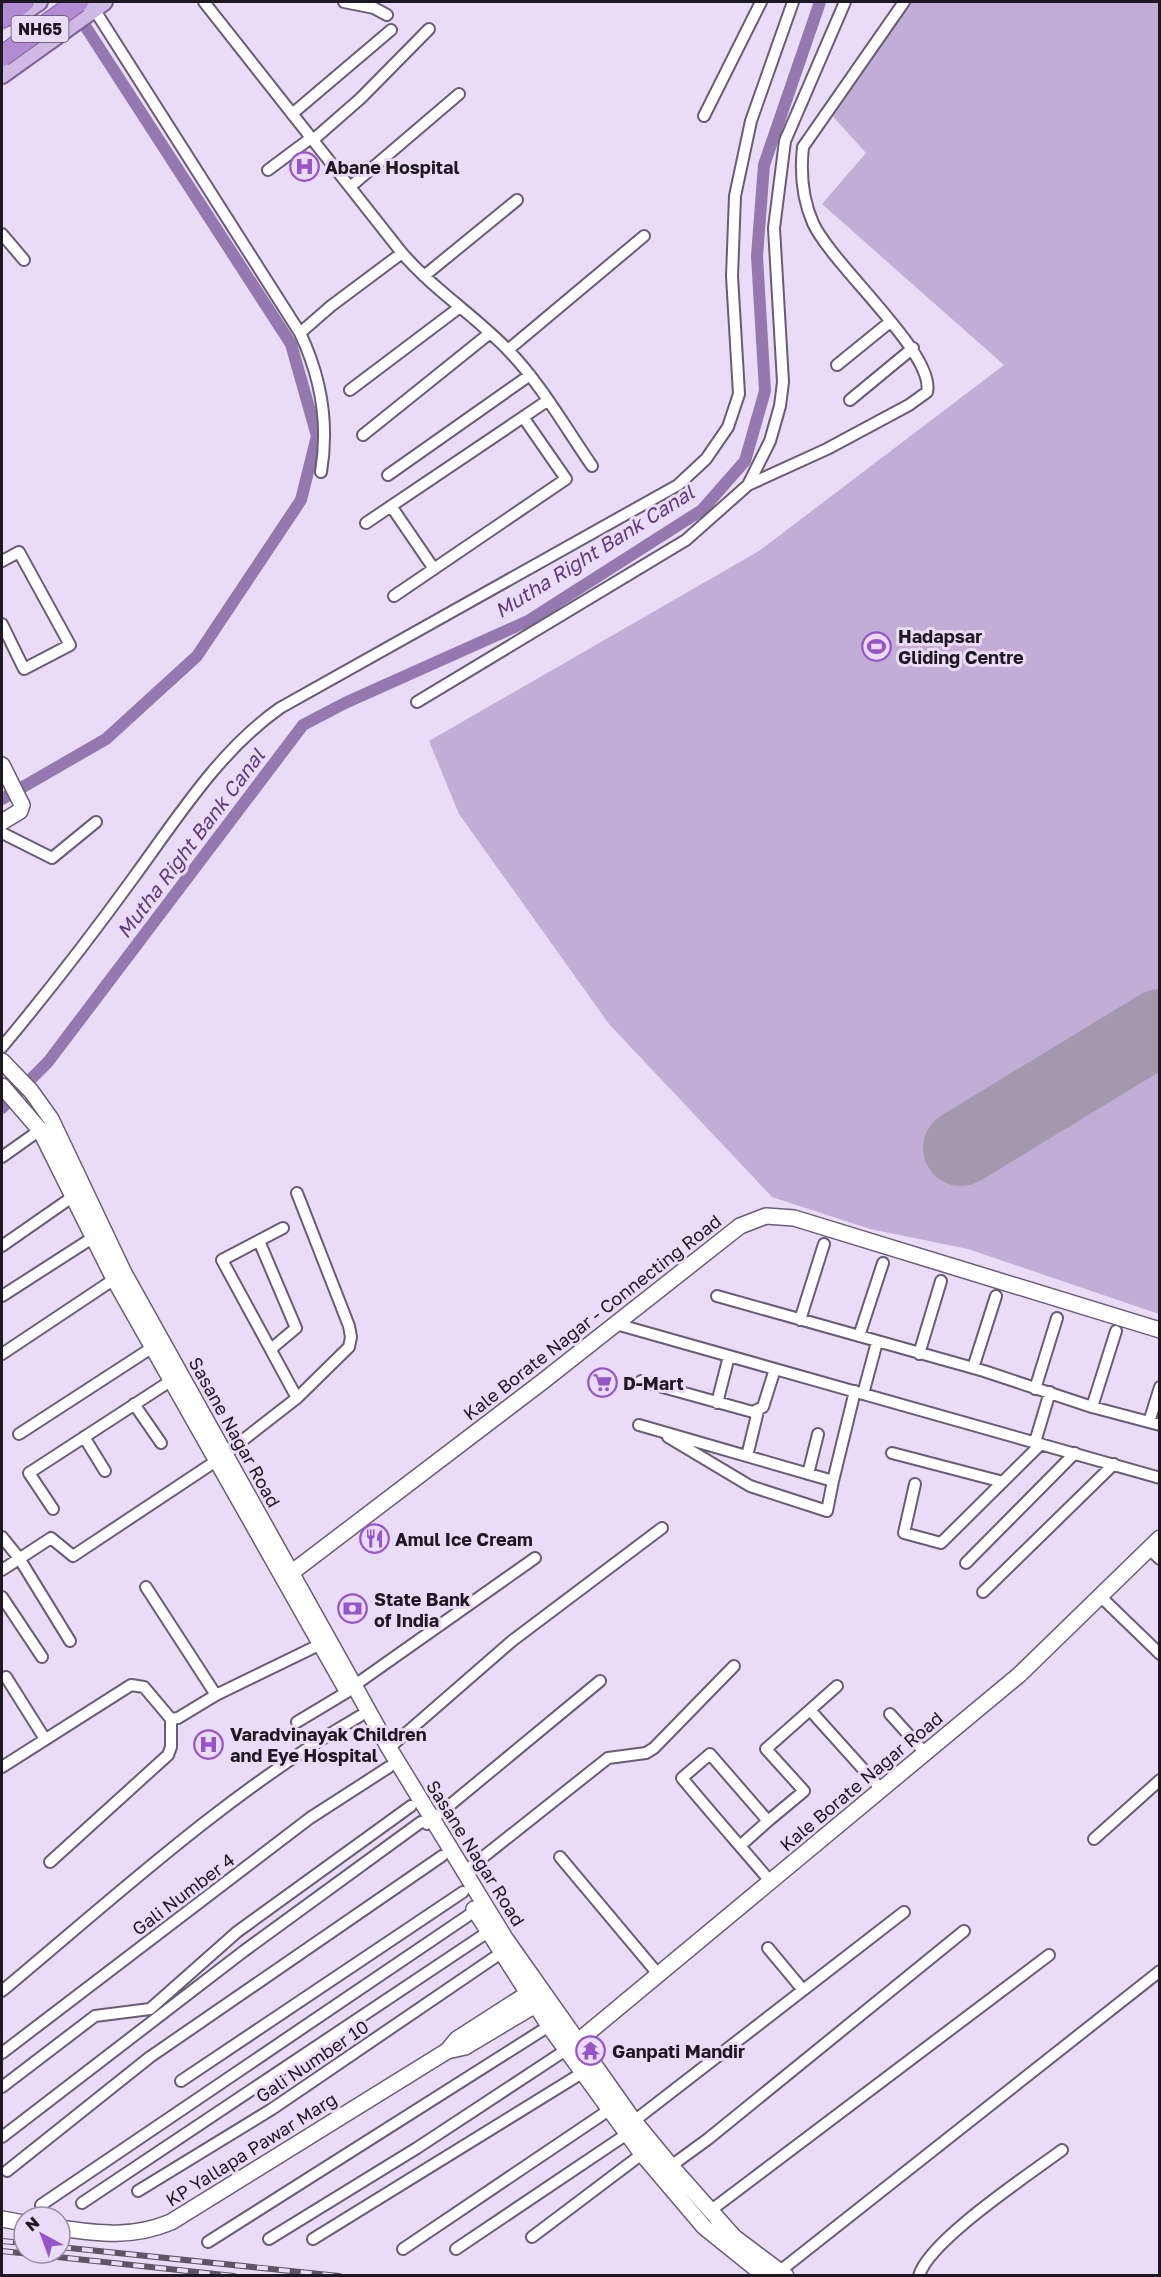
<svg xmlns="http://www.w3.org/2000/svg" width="1161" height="2277" viewBox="0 0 1161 2277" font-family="'Golos Text',sans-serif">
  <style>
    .green { fill: #c2add6 }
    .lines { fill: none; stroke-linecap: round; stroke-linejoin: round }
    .canal { stroke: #9578af; stroke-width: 12 }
    .runway { stroke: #a498ae; stroke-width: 76 }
    .street-casing { stroke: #695d75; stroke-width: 14 }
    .secondary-casing { stroke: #695d75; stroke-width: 18 }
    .primary-casing { stroke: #7f6396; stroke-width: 20 }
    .highway-casing { stroke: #7f6396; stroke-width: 22 }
    .street { stroke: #fff; stroke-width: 10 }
    .secondary { stroke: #fff; stroke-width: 15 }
    .primary { stroke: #d1b9e6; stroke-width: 16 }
    .highway { stroke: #b38bd5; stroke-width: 20 }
    .rail-casing { stroke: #5d5464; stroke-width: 6 }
    .rail { stroke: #eadbf7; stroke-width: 4; stroke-dasharray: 11; stroke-linecap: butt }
    .highway-bridge-casing { stroke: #7f6396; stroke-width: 22; stroke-linecap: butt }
    .highway-bridge { stroke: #b38bd5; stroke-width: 20 }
    .labels { text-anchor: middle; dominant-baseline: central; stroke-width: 6; stroke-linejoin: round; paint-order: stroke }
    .shield { fill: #eadbf7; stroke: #5b5262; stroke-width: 1.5 }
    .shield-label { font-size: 16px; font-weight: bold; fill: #1e1822 }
    .poi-label { font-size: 18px; font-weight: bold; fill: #1e1822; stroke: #eadbf7; text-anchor: start }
    .street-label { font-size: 18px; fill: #1e1822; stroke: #eadbf7 }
    .water-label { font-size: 20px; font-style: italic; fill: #61397f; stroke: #eadbf7 }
  </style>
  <rect width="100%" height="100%" fill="#eadbf7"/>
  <!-- green -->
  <path class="green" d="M908 2H1159V1314L968 1249 870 1229 772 1197 609 1024 459 814 429 741 759 551 1004 365 822 204 866 153 829 112Z"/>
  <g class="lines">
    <!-- canal -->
    <path class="canal" d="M2 799 106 739 197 656 301 500 317 436 291 344 76 12
      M2 1108 48 1062 303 725 345 703 528 621 702 510 745 461 765 391 757 256 764 165 820 2"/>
    <!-- runway -->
    <path class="runway" d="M961 1148 1160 1027"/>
    <defs>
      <path id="street" d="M204 2 402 253C433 289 474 315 508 350 541 384 565 427 592 466
        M344 2 374 8 387 15
        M94 9 300 333C321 377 329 424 321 472
        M292 114 391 30
        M704 116 761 2
        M313 140 361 98 429 29
        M268 170 311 138
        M350 187 459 94
        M2 234 24 260
        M424 276 517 200
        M300 333 331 306 402 253
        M508 350 644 236
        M837 365 890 322
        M350 390 460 307
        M850 400 913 348
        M363 435 490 333
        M388 475 530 375
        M748 485 827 449 909 405 927 392C936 354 832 265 813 223 802 198 800 174 803 147L904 2
        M391 506 434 569
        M366 523 547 401
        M2 561 19 552 70 645 24 669 2 624
        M394 596 566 479 523 417
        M417 702 686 540 748 485 770 441 780 406 783 382 774 228 785 141 845 2
        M2 833 52 858 96 822
        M2 1047C48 992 92 935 134 877 178 817 219 751 280 708L678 485 706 459 728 427 739 394 732 276 735 196 751 121 793 2
        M2 1157 40 1130
        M283 1228 222 1260 297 1398
        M259 1241 296 1328 271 1349
        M2 1246 78 1193
        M2 1296 97 1235
        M717 1296 984 1371 1092 1407 1160 1425
        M800 1320 824 1244
        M616 1324 1160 1478
        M859 1336 883 1263
        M2 1354 119 1276
        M919 1354 941 1281
        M973 1368 996 1296
        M641 1381 753 1412 763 1407 775 1369
        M1035 1389 1057 1318
        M863 1394 877 1342
        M717 1403 729 1356
        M134 1404 161 1443
        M1092 1407 1116 1331
        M1149 1422 1160 1387
        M639 1425 833 1481 855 1391
        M19 1434 153 1347
        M84 1437 105 1471
        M668 1437 750 1486 827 1511 833 1481
        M1035 1442 1050 1392
        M892 1453 1003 1482
        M747 1456 758 1411
        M808 1474 818 1434
        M915 1484 904 1533 941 1543 1041 1444
        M53 1509 29 1473 172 1380
        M2 1537 19 1558 70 1641
        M1149 1549 1160 1559
        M966 1563 1075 1453
        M2 1570 51 1538 73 1556 216 1461 297 1398 349 1347 351 1337 349 1326 297 1193
        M146 1587 216 1695
        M983 1592 1114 1464
        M1100 1596 1160 1654
        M2 1597 42 1657
        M6 1677 45 1739
        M355 1685 535 1558
        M810 1710 881 1789
        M890 1714 925 1753
        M297 1722 347 1692
        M389 1748 512 1641 662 1528
        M2 1767 131 1685 144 1687 171 1719 178 1718 216 1695 325 1642
        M768 1821 804 1791 766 1749 837 1686
        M427 1824 600 1681
        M1094 1839 1160 1780
        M740 1846 768 1821 710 1754 682 1778C711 1813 741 1847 770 1881
        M560 1857 658 1974
        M50 1862 168 1755 171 1747V1719
        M463 1873 608 1758 646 1753 654 1748 734 1666
        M768 1948 803 1990
        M2 1991C117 1895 230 1791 360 1716
        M2 2053 310 1818 389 1767
        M181 2081 463 1892
        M2 2087 95 2016 150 2009 237 1932 411 1806
        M634 2121 904 1912
        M2 2137 244 1951 421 1822
        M671 2166 708 2139 964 1931
        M7 2171 150 2057 442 1856
        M138 2191 272 2109 501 1953
        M82 2203 488 1932
        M41 2205 475 1911
        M710 2211 1049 1955
        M532 2237 642 2154
        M269 2239 417 2148 572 2046
        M313 2239 582 2073
        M208 2242 549 2026
        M403 2249 609 2110
        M456 2249 627 2134
        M780 2271 1160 1971
        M919 2276C928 2241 1030 2174 1062 2150"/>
      <path id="secondary" d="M2 765 22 805 20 811 2 822
        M2 1061 31 1091 51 1119 124 1273 389 1748 505 1938 634 2121 671 2166 734 2237 786 2276
        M2 1086 40 1130 114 1279 346 1689
        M291 1573 542 1382 740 1226 766 1216 794 1218 1160 1330
        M474 1909 549 2026 642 2154 704 2227 765 2276
        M577 2042 1019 1675 1160 1538
        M447 2051 457 2039 535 1989
        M2 2219 24 2223
        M60 2228C100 2234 133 2238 171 2222L447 2051 465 2047 542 2001"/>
      <path id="primary" d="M15 18 39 2
        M2 75 104 2"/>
      <path id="highway" d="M2 18 24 2"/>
    </defs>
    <!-- street casing -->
    <use href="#street" class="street-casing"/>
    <!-- secondary casing -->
    <use href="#secondary" class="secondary-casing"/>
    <!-- primary casing -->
    <use href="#primary" class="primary-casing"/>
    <!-- highway casing -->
    <use href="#highway" class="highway-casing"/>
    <!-- street -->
    <use href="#street" class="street"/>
    <!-- secondary -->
    <use href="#secondary" class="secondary"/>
    <!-- primary -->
    <use href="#primary" class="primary"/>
    <!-- highway -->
    <use href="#highway" class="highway"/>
    <defs>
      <path id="rail" d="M2 2241 24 2243
        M60 2247 339 2276
        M2 2251 234 2276"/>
    </defs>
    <!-- rail casing -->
    <use href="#rail" class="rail-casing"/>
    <!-- rail -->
    <use href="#rail" class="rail"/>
    <defs>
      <path id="highway-bridge" d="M2 56 78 2"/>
    </defs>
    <!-- highway-bridge casing -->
    <use href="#highway-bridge" class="highway-bridge-casing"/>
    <!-- highway-bridge -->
    <use href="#highway-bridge" class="highway-bridge"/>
  </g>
  <!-- icons -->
  <defs>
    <symbol id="hospital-ring" viewBox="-11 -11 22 22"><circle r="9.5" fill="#eadbf7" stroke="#9855ca" stroke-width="1.5"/><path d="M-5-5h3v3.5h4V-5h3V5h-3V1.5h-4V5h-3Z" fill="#9855ca"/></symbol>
    <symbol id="stadium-ring" viewBox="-11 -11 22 22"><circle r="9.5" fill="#eadbf7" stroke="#9855ca" stroke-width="1.5"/><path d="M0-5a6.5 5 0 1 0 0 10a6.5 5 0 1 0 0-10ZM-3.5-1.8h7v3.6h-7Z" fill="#9855ca"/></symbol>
    <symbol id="supermarket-ring" viewBox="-11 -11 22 22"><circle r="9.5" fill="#eadbf7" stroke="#9855ca" stroke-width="1.5"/><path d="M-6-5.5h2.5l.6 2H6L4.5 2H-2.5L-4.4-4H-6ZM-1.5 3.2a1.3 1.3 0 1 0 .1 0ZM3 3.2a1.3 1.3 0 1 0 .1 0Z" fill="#9855ca"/></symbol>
    <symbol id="restaurant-ring" viewBox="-11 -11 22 22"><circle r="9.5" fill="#eadbf7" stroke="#9855ca" stroke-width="1.5"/><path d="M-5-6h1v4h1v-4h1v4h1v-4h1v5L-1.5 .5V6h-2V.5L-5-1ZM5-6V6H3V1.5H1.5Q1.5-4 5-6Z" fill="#9855ca"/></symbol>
    <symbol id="bank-ring" viewBox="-11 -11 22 22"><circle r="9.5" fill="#eadbf7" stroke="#9855ca" stroke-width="1.5"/><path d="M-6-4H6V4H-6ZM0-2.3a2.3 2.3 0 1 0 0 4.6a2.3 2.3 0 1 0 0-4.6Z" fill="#9855ca"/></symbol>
    <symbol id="temple-ring" viewBox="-11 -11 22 22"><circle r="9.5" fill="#eadbf7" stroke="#9855ca" stroke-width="1.5"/><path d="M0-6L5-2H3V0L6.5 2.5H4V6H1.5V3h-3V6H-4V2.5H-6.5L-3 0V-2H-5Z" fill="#9855ca"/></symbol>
  </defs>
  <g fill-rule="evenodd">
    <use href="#hospital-ring" x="288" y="150" width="33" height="33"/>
    <use href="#stadium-ring" x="860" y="630" width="33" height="33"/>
    <use href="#supermarket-ring" x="586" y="1366" width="33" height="33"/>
    <use href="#restaurant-ring" x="358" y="1522" width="33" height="33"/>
    <use href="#bank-ring" x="336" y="1592" width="33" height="33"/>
    <use href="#hospital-ring" x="192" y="1728" width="33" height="33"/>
    <use href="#temple-ring" x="574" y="2034" width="33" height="33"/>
  </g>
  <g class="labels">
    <!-- shield labels -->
    <rect class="shield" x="11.5" y="16" width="57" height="26" rx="4.5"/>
    <g class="shield-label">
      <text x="40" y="29">NH65</text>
    </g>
    <!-- poi labels -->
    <g class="poi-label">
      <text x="325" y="167">Abane Hospital</text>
      <text x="898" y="636">Hadapsar<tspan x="898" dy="21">Gliding Centre</tspan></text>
      <text x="623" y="1383">D-Mart</text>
      <text x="395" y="1539">Amul Ice Cream</text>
      <text x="374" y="1599">State Bank<tspan x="374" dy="21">of India</tspan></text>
      <text x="230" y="1734">Varadvinayak Children<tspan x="230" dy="21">and Eye Hospital</tspan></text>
      <text x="612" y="2051">Ganpati Mandir</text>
    </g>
    <!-- street labels -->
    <g class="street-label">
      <text transform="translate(592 1317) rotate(-38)">Kale Borate Nagar - Connecting Road</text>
      <text transform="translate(235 1432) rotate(61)">Sasane Nagar Road</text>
      <text transform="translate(861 1781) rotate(-40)">Kale Borate Nagar Road</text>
      <text transform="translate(476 1853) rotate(58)">Sasane Nagar Road</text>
      <text transform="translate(183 1894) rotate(-37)">Gali Number 4</text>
      <text transform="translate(312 2061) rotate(-34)">Gali Number 10</text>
      <text transform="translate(251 2149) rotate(-32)">KP Yallapa Pawar Marg</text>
    </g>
    <!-- water labels -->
    <g class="water-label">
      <text transform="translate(594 551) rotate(-32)">Mutha Right Bank Canal</text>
      <text transform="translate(190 843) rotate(-53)">Mutha Right Bank Canal</text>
    </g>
  </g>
  <!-- border -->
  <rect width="1161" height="2277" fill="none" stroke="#1e1822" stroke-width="6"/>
  <!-- north arrow -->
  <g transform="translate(42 2235) rotate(319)"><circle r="28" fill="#eadbf7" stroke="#988da2" stroke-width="1.5"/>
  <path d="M0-4.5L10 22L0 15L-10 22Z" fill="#9855ca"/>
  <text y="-9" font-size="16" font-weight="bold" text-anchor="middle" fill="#1e1822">N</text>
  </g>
</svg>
